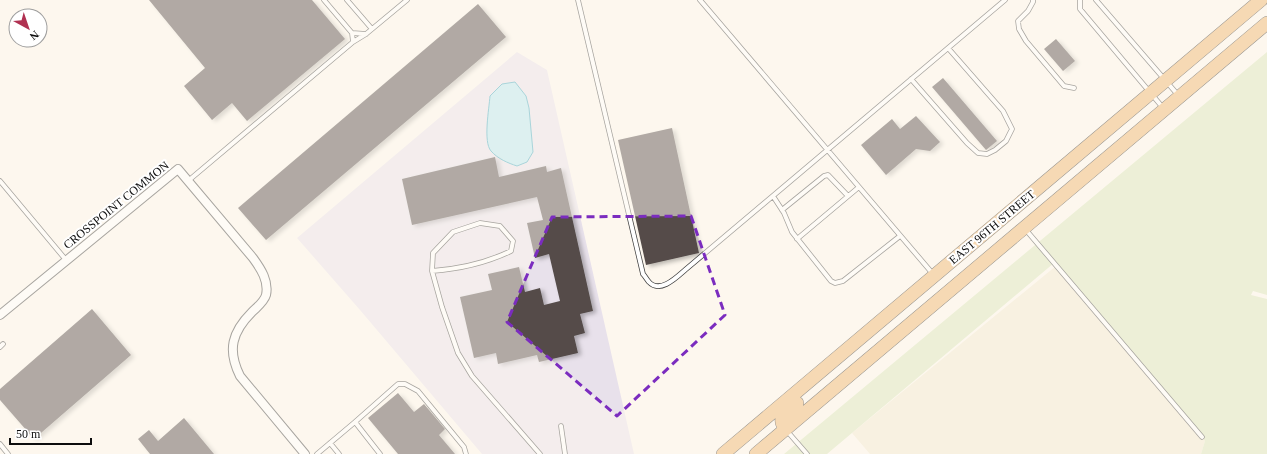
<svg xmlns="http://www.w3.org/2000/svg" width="1267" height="454" viewBox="0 0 1267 454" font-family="Georgia,serif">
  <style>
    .industrial { fill: #e8e1eb }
    .farmland { fill: #f1e8d0 }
    .green { fill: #d9e5ba }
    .water { fill: #b6e7f1; stroke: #44a9c1 }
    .building { fill: #544c4a; filter: url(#shadow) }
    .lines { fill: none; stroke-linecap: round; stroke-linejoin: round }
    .service-casing { stroke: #404040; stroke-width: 5.5 }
    .minor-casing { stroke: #404040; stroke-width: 10 }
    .primary-casing { stroke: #1e1e1e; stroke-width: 14 }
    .service { stroke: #fff; stroke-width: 4 }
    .minor { stroke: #fff; stroke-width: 8 }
    .primary { stroke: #edb46e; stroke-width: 13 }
    .marked { fill: none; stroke: #7b2cbf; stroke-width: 3; stroke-dasharray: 8 5; stroke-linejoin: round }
    .labels { text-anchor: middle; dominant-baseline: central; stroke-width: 4; stroke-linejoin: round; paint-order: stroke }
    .street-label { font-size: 12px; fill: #0d0d0d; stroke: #fff }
  </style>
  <defs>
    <filter id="shadow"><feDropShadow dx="3.5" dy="2" stdDeviation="2" flood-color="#0004"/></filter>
  </defs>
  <rect width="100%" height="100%" fill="#fdf7ee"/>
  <!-- industrial -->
  <path class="industrial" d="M517 52 547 70 634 454H482L360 310 297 238Z"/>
  <!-- farmland -->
  <path class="farmland" d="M1056 266 1205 441 1201 454H870L852 433Z"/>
  <!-- green -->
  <path class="green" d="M1267 52V295L1253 291 1251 295 1267 299V454H1201L1205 441 1054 263 827 454H784Z"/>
  <!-- water -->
  <path class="water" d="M515 82 526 96 529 108 533 152 527 162 517 166C508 163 498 159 491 151 483 142 489 109 490 96L502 84Z"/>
  <!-- building -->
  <path class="building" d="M149 0H312L345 39 247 121 232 103 212 120 184 86 205 68Z
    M478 4 506 37 266 240 238 208Z
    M1056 39 1075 61 1063 71 1044 49Z
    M943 78 997 141 986 150 932 87Z
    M916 116 940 142 930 151 916 149 886 175 861 145 892 119 900 129Z
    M672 128 699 253 646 265 618 140Z
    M495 157 499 177 546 166 547 172 561 168 593 311 580 314 585 333 574 336 578 353 539 362 537 355 498 364 496 353 474 358 460 297 492 290 488 274 519 267 525 292 540 288 544 305 560 301 549 254 535 258 527 223 543 220 537 197 412 225 402 179Z
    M92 309 131 355 34 439 0 400V389Z
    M398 393 414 412 424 404 445 429 439 435 455 454H398L368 418Z
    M184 418 214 454H150L138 439 149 430 158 441Z"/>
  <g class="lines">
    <defs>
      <path id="service" d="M347 0 372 29
        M578 0 643 274C645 276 647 280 649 282 660 294 677 277 685 270L1005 0
        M700 0 933 274
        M1033 0V2L1028 11 1018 21 1019 29 1026 41 1064 86 1074 88
        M1080 0V9L1164 109
        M1096 0 1178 95
        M352 33 366 34
        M353 42 366 34 407 0
        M911 79 967 143 978 153 987 154 995 150 1006 141 1012 129 1003 111 948 48
        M0 181 66 260
        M188 181 353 42 352 33 324 0
        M773 196 784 213 792 232 831 281 835 283 843 281 900 236
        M782 210 824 176 828 175 848 196
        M1026 230 1202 437
        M797 239 859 187
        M432 271C459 269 486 263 511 251L513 241 500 226 480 223 453 232 433 253 432 271 442 307 458 353 472 376 540 454
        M0 347 3 344
        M355 422 398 384H405L418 391 464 447 466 454
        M561 426 565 454
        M787 431 807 454
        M330 443 339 454
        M0 444 8 454
        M317 454 355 422 380 454"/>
      <path id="minor" d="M0 315 178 169 253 258C261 269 269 281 266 295 264 302 257 307 252 312 232 332 227 350 240 376L305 454"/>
      <path id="primary" d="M786 429C775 417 788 411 797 403
        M723 454 1261 0
        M756 454 1267 23"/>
    </defs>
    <!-- service casing -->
    <use href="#service" class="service-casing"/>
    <!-- minor casing -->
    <use href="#minor" class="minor-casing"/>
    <!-- primary casing -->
    <use href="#primary" class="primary-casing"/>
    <!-- service -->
    <use href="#service" class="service"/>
    <!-- minor -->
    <use href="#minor" class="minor"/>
    <!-- primary -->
    <use href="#primary" class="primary"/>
  </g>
  <!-- marked area -->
  <path d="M0 0H1267V454H0ZM691 216 725 315 617 416 507 322 552 217Z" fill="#fdf7ee" fill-opacity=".55" fill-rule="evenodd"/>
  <path class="marked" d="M691 216 725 315 617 416 507 322 552 217Z"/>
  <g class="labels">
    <!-- street labels -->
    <g class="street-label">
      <text transform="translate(116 205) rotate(-39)">CROSSPOINT COMMON</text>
      <text transform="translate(992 227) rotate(-40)">EAST 96TH STREET</text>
    </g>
  </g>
  <!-- north arrow -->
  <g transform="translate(28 28) rotate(140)"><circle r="19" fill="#ffffff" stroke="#9e9e9e"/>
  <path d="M0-3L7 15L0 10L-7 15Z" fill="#b03151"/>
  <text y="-6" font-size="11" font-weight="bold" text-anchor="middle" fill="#0d0d0d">N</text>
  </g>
  <!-- scale -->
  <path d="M10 438v6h81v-6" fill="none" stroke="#0d0d0d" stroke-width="2"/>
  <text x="16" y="438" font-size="12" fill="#0d0d0d" stroke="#ffffff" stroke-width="3" paint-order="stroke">50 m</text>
</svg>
